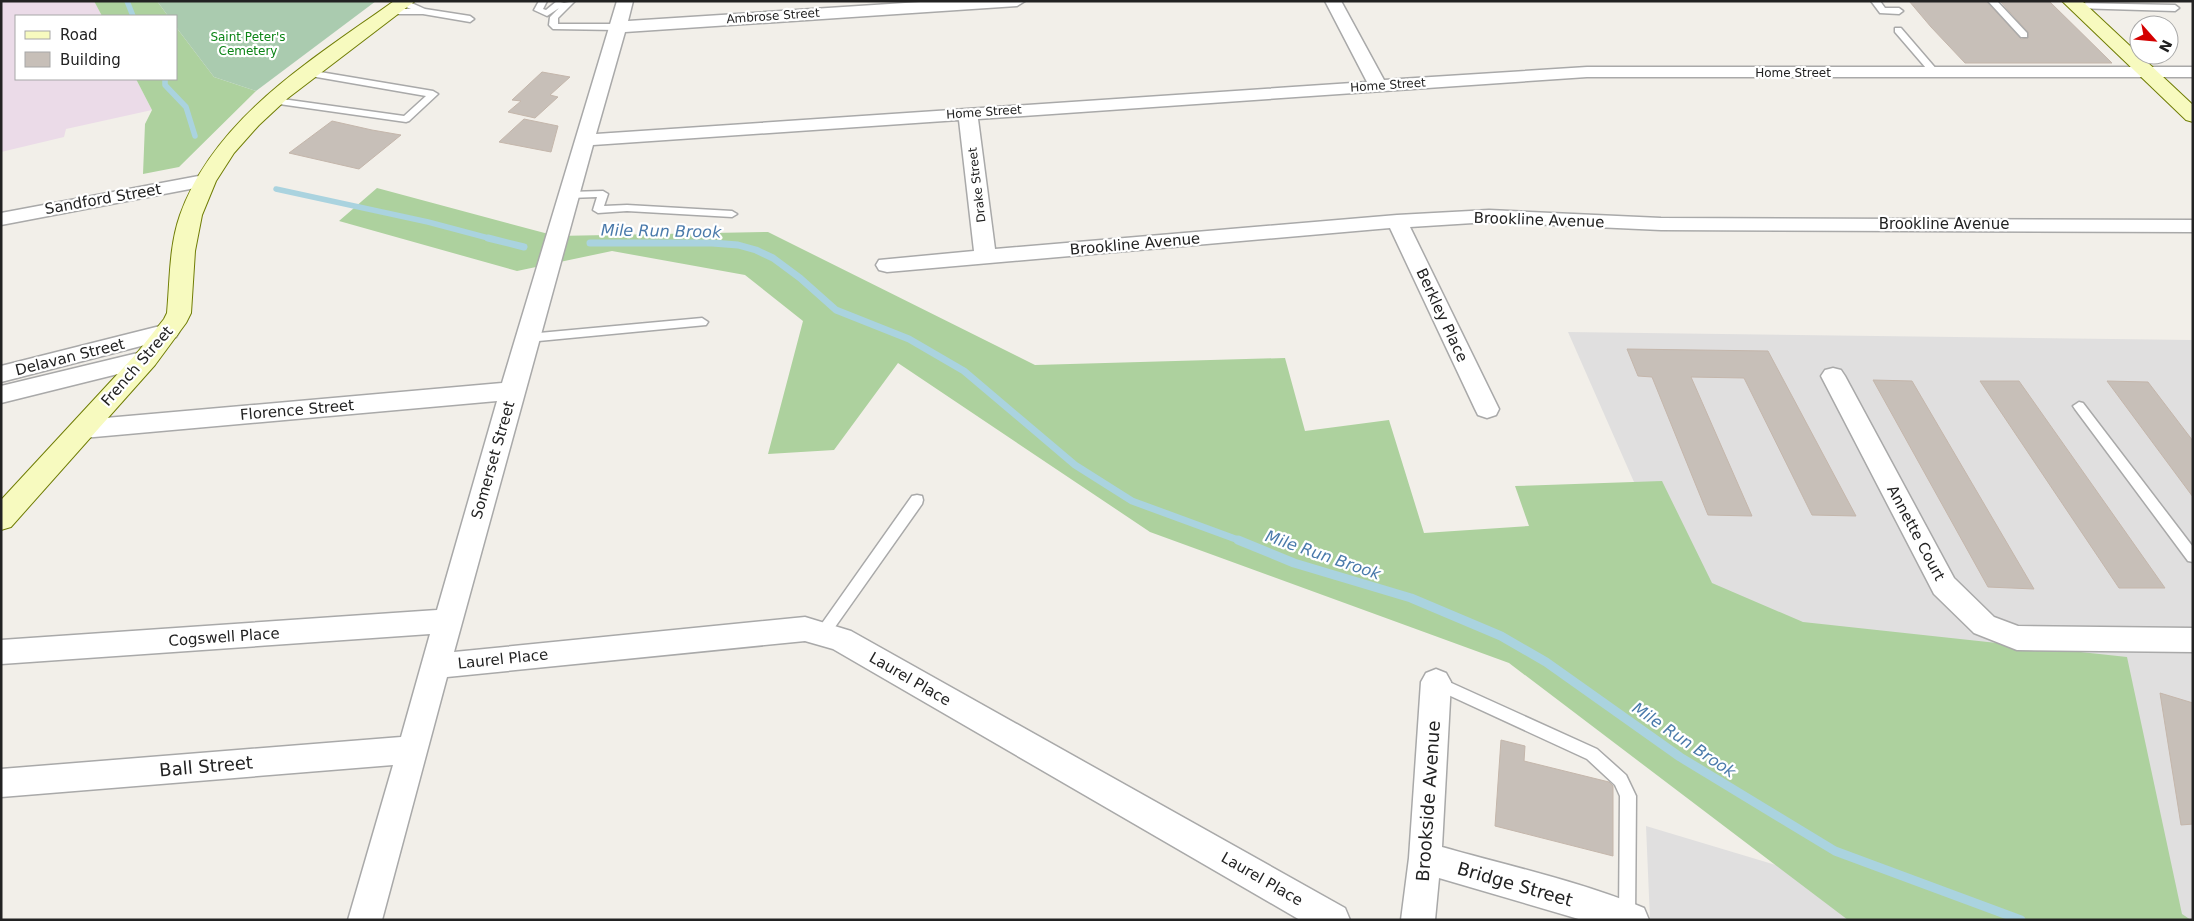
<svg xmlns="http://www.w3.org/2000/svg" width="2194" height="921" viewBox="0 0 2194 921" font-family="'DejaVu Sans',sans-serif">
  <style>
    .residential { fill: #e0dfdf }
    .industrial { fill: #ebdbe8 }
    .forest { fill: #add19e }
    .cemetery { fill: #aacbaf }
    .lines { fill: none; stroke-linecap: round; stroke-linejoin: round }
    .stream-far2 { stroke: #aad3df; stroke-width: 5.5 }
    .stream-far1 { stroke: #aad3df; stroke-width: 7 }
    .stream { stroke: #aad3df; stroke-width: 9 }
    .building { fill: #c7bfb8; stroke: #c4b6ab }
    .lane-casing { stroke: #a9a9a9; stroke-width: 3 }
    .street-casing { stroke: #a9a9a9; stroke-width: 3 }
    .secondary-casing { stroke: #707d05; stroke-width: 2 }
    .lane { fill: #fff; fill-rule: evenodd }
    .street { fill: #fff; fill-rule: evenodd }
    .secondary { fill: #f7fabf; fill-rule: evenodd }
    .labels { text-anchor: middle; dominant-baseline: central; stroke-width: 4.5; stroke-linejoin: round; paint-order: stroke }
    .far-street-label { font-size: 12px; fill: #222; stroke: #fff }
    .far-park-label { font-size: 12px; fill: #0c8416; stroke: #fff }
    .street-label { font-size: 15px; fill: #222; stroke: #fff }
    .water-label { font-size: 16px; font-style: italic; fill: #4a7aab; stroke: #fff }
    .near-street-label { font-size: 18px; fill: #222; stroke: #fff }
  </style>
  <rect width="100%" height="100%" fill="#f2efe9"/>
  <!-- residential -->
  <path class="residential" d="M1568 332 2193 340V920H2082L1707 648Z
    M1646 826 1832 882 1882 920H1650Z"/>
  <!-- industrial -->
  <path class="industrial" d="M1 1H94L102 16H16V79H136L152 110 66 129 64 137 1 152Z"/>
  <!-- forest -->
  <path class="forest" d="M94 1H157L168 16H102Z
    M176 27 214 77 256 91 179 167 143 174 145 124 152 110 136 79H176Z
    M377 188 556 236 768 232 1035 365 1285 358 1305 431 1389 420 1424 533 1529 526 1515 486 1662 481 1712 583 1803 622 2127 657 2182 914 2191 920H1848L1509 663 1150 532 898 363 834 450 768 454 803 321 745 275 612 251 517 271 339 221Z"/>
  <!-- cemetery -->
  <path class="cemetery" d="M157 1H376L256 91 214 77 176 27V16H168Z"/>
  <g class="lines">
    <!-- stream-far2 -->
    <path class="stream-far2" d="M127 1 133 16
      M165 79V85L186 107 195 136
      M276 189 428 222 492 239"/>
    <!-- stream-far1 -->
    <path class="stream-far1" d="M488 238 524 247
      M590 243H712L738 245 756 250 773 258 800 278 836 310 909 339 964 371 1075 465 1132 501 1241 541"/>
    <!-- stream -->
    <path class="stream" d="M1238 540 1294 563 1411 598 1501 636 1546 662 1680 757 1835 851 2021 920"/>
  </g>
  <!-- building -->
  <path class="building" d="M1909 1H1986L2021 39 2028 38V32L2000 1H2049L2112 63H1965L1931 27Z
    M542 72 570 77 550 95 558 97 535 118 508 112 521 101 512 100Z
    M524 119 558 126 551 152 499 142Z
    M332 121 372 130 401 135 359 169 289 153Z
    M1627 349 1768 351 1856 516 1812 515 1744 378 1691 377 1752 516 1708 515 1652 377 1638 376Z
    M1873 380 1912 381 2034 589 1988 587Z
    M1980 381H2019L2165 588H2119Z
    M2107 381 2148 382 2193 441V497Z
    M2160 693 2193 703V824L2181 825Z
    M1501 740 1525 746 1524 761 1609 782 1613 786V856L1495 826Z"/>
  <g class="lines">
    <defs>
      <path id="lane" d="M401 1H407L425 9 470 16 474 19 470 22 423 14H388V10L391 9H411L401 5Z
        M539 1H547L543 9 546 10 557 1 564 3 575 1 558 18V24H618L622 27 618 30 553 29 549 25 550 17 559 8 547 16 534 10Z
        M1871 1H1880L1885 8H1899L1903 11 1899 14 1880 13Z
        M1988 1H1997L2027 33V37H2021Z
        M2077 3 2175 5 2179 8 2175 11 2074 8 2073 6Z
        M1895 28H1901L1938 71V75H1932L1895 32Z
        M308 70 433 91 438 94 409 121 406 122 272 103V99L275 98 404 116 426 96 305 75V71Z
        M603 191 608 194 604 206 627 205 732 211 737 214 732 217 627 211 598 213 593 210 597 197 569 198 564 195 569 192Z
        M702 318 708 322 706 325 528 342 522 338 528 334Z
        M2079 402 2083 403 2193 547V562L2188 561 2075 409 2073 406Z
        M917 495 922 496 923 500 922 504 828 637 823 639 818 637 816 633 818 629 912 496Z
        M1436 676 1597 749 1626 775 1636 796 1635 920H1619V918L1620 796 1615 785 1587 759 1431 687 1429 682 1431 677Z"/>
      <path id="street" d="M617 1H633L628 21 936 1H1025L1017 6 625 32 596 134 1367 82 1325 1H1341L1384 80 1587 67H2193V77H1587L978 119 995 249 1397 215 1489 210 1661 218 2193 220V232L1661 230 1489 222 1410 227 1499 409 1496 415 1487 418 1478 415 1475 409 1390 228 887 272 879 270 876 265 879 260 974 251 959 120 593 145 454 652 805 617 851 631 1345 908 1350 920H1300L833 649 805 641 447 677 382 920H348L393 765 1 797V769L401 737 430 634 1 664V640L437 610 497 401 83 438 74 435 71 429 74 423 83 420 502 383Z
        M204 175 211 177 214 181 211 185 1 225V213Z
        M168 324 176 327 179 332 176 337 1 382V366Z
        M146 351 154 353 158 359 154 365 1 403V386Z
        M1833 368 1841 370 1845 376 1954 578 1994 617 2018 626 2193 628V652L2017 650 1974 633 1934 594 1821 376 1825 370Z
        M1436 669 1446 673 1451 682 1442 847C1509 866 1579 881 1644 908L1649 920H1582L1439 878 1435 920H1401L1409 858 1421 682 1426 673Z"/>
      <path id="secondary" d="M394 1H415L288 98 259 125 234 153 216 181 202 215 195 251 191 313 186 323 155 365 11 527 1 530V500L137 353 164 319 167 313C170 281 169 246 180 215 215 117 313 59 394 1Z
        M2062 1H2082L2193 105V122L2186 120Z"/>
    </defs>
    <!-- lane casing -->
    <use href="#lane" class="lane-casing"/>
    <!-- street casing -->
    <use href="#street" class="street-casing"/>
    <!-- secondary casing -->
    <use href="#secondary" class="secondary-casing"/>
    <!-- lane -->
    <use href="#lane" class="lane"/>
    <!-- street -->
    <use href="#street" class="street"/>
    <!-- secondary -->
    <use href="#secondary" class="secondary"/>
  </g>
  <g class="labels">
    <!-- far-street labels -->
    <g class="far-street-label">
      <text transform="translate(773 16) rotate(-4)">Ambrose Street</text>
      <text x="1793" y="73">Home Street</text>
      <text transform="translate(1388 85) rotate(-4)">Home Street</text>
      <text transform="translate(984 112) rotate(-4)">Home Street</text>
      <text transform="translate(977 185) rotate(-97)">Drake Street</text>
    </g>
    <!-- far-park labels -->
    <g class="far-park-label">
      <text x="248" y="37">Saint Peter's<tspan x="248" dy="14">Cemetery</tspan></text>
    </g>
    <!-- street labels -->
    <g class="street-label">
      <text transform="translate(103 199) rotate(-10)">Sandford Street</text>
      <text transform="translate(1539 220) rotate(2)">Brookline Avenue</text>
      <text x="1944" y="224">Brookline Avenue</text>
      <text transform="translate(1135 244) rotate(-5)">Brookline Avenue</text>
      <text transform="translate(1442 315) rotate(65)">Berkley Place</text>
      <text transform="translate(70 357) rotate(-14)">Delavan Street</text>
      <text transform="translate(137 366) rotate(-49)">French Street</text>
      <text transform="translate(297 410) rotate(-5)">Florence Street</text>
      <text transform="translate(493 460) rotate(-74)">Somerset Street</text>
      <text transform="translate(1916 533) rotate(62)">Annette Court</text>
      <text transform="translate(224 637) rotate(-4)">Cogswell Place</text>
      <text transform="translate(503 659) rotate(-6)">Laurel Place</text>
      <text transform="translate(910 679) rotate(30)">Laurel Place</text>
      <text transform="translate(1262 879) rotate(30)">Laurel Place</text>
    </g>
    <!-- water labels -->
    <g class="water-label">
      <text transform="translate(661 231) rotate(1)">Mile Run Brook</text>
      <text transform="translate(1323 555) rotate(19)">Mile Run Brook</text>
      <text transform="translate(1684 740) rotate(34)">Mile Run Brook</text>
    </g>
    <!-- near-street labels -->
    <g class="near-street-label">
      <text transform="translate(206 766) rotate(-5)">Ball Street</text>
      <text transform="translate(1428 801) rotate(-86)">Brookside Avenue</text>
      <text transform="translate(1515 884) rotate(16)">Bridge Street</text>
    </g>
  </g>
  <!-- border -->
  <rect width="2194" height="921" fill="none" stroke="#222222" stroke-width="5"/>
  <!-- legend -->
  <rect x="15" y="15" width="162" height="65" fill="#ffffff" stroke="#a7a7a7"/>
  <rect x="25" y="31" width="25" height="8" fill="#f7fabf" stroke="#a7a7a7"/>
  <text x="60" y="40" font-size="15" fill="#222222">Road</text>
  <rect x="25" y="52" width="25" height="15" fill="#c7bfb8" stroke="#a7a7a7"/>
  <text x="60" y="65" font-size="15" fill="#222222">Building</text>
  <!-- north arrow -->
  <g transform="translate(2154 40) rotate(117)"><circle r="24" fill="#ffffff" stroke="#a7a7a7"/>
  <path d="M0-4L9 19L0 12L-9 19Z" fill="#d40000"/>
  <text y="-8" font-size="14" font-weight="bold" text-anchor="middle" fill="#222222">N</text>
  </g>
</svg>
